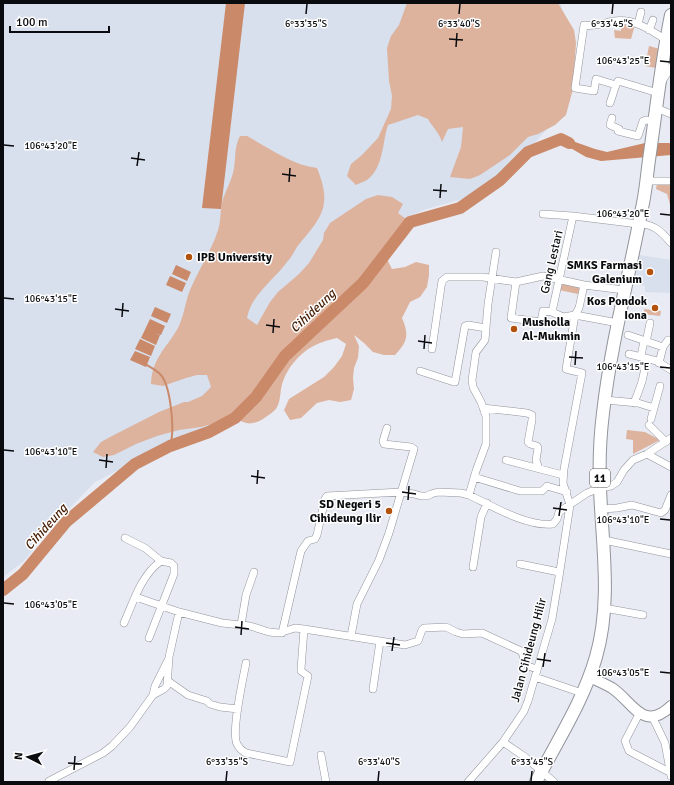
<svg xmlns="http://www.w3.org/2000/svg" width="674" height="785" viewBox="0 0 674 785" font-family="Signika,sans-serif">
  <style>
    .built { fill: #d8dfed }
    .green { fill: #ddb39e }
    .water { fill: #ca8968 }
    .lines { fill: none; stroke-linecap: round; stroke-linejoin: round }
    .stream { stroke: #ca8968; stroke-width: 2 }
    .river { stroke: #ca8968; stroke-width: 12 }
    .minor-casing { stroke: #91949b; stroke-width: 8 }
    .secondary-casing { stroke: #91949b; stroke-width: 12 }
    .trunk-casing { stroke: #91949b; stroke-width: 14 }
    .minor { stroke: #fff; stroke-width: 7 }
    .secondary { stroke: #fff; stroke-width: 10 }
    .trunk { stroke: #fff; stroke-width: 12 }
    .ticks { fill: none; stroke: #0a0b0e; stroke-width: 1.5 }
    .poi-dot { fill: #b2520d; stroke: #fff; stroke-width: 1.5 }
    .labels { text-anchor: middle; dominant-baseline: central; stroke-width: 3; stroke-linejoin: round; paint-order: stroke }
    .shield { fill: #fff; stroke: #545456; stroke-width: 1 }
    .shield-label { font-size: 11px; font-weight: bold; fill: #0a0b0e }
    .poi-label { font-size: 12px; font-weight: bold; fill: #0a0b0e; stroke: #fff; text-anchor: end }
    .street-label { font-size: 12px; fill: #0a0b0e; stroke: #fff }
    .water-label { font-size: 13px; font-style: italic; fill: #461c02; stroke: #fff }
    .ticks-label { font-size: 10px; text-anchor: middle; fill: #0a0b0e; stroke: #fff; stroke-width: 3; stroke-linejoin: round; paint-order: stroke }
  </style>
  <rect width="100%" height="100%" fill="#e8ebf3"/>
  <!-- built -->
  <path class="built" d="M3 3H561L573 82 554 121 507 175 463 199 426 209 398 221 264 381 215 427 163 448 95 482 55 523 24 561 3 577Z
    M639 255 671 260 670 293 645 292V286L632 283Z"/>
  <!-- green -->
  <path class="green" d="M407 3H558L574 30 576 43 573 89 566 115 555 125 538 134 528 137 510 155 480 175 470 179 450 177 461 147 463 127 448 129 442 142C439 132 433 128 428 119L418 115 388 125C382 143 384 167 367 180 364 182 359 183 356 185L347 176 351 164 362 155 378 138 391 109 392 96 389 81 387 48 391 36 399 25Z
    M620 22 635 25 631 39 615 38 614 30 621 31Z
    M649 46 660 49 656 68 645 66Z
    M240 136H247C269 148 292 165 317 168 333 207 321 218 297 247 294 252 291 258 287 262 282 269 276 275 271 280 260 292 250 302 247 318L257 325 270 302 278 292 299 274 309 263 323 240 324 233 330 223 366 199 378 195 392 197 403 204 398 213 410 222 396 237 387 259 392 269 405 267 416 262 429 265V275L427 287 420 297 410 302 402 318C409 334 408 342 395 355H384L373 352 364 343 354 335 359 346 358 358 354 368 353 378 354 389 351 400 340 402 329 400 317 403 301 418 290 420 284 410 289 399 324 377 334 367 342 356 346 344 337 338C315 343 302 350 289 369 285 375 282 382 281 389 280 396 280 404 275 410 272 413 267 416 263 419 251 426 246 424 235 418L201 427 179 430 157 436 136 444 114 455 103 457 93 452 101 442 112 436 159 412 184 402H188L202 396 211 387 207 375H197L186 378 163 386 151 384C152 358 166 349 178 328 184 316 185 303 190 290 198 271 210 253 217 233 221 223 220 213 222 203 225 191 232 181 234 168 236 156 234 148 240 136Z
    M657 183H671V220V208L667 194 656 189Z
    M562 282 581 285 578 294 559 290Z
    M644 309 661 311 660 316 644 314Z
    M627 430 645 432 660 440 633 454V440L626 439Z"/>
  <!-- water -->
  <path class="water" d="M226 3H245L221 209 202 208Z
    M561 137 595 149 607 152 645 143H671V155L601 161 586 157 567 146 556 145 554 138Z
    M176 265 191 272 187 281 172 274Z
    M170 276 186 283 182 292 166 285Z
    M155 307 171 314 167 323 151 316Z
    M150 319 165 326 161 335 154 333 160 335 156 345 141 338Z
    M140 339 155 346 151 356 135 349Z
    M135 351 150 357 146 367 130 360Z"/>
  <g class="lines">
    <!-- stream -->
    <path class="stream" d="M145 364C150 367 156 370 160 374 171 385 175 431 170 446"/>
    <!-- river -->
    <path class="river" d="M3 590 23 574 66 522 135 464 170 446 209 432 235 418 256 397 285 356 363 283 410 222 460 208 500 180 528 152 561 139 569 143"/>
    <defs>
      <path id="minor" d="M638 24 641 12
        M649 30 653 20
        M663 80 671 67
        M658 93 618 81 616 85 596 79 594 91 575 88 584 25C595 27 603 23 614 21 633 18 651 30 666 40
        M610 103 616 85
        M656 108 671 114
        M612 118 610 125 619 129 618 131 638 136 643 121 646 120 654 121
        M646 181H671
        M543 214 573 216
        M516 282 511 318 541 322 543 311 552 312
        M618 323 575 315 563 317 552 312 573 216 638 224C653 223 662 232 671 243
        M628 335 663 347
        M646 342 650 323
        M432 349 441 287 442 281 447 277H483L516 282 543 276 584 285
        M629 354 657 361 671 370
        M641 356 644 341
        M659 363 663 347 668 340H671
        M420 371 454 382H455L465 326 468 325 486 328
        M605 400 638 403 654 408
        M634 403C640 388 646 374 645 358
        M483 408 527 413 532 415V420L528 442 530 444 537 446 538 448 536 460 539 469
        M651 419 660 386
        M649 425 666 442
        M647 454 671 467
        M506 460 563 475
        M474 477 520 491H542L547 486 567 492
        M469 495 476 471 486 444V416L481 402 473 387 472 380 476 352 485 340 488 304 496 252
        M602 509 617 508 632 505 661 513 665 510 671 495
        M125 538 145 548 161 561 171 563 174 566V574L149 638
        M604 540 671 554
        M520 564 559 572
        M473 567 481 517 487 503
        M136 597 179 612 222 623 250 626 269 632 279 633 295 628 304 629 405 645 418 641 422 630 424 628 446 627 456 632 463 634 482 633 521 651C524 655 523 658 525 662 526 666 533 668 537 669
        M604 608 643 615
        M124 623C133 603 141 575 161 561
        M241 625 246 595 254 572
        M282 633 301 551 308 541 315 539 317 535 325 499 327 496 401 492 414 494 421 496H427L431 494 438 492 461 493 469 495C492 506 527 527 553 524L557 519 559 512 587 493 600 488 611 486 617 482 624 470 633 460 647 454 671 438
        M351 636 357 604 379 560 389 533 414 449 411 447 384 444 383 441 387 428
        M246 663C243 679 231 732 237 744 239 748 242 751 246 753L290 762 308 676 301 671V669L304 629
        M535 677 582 693
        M168 681 188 695 207 701 210 704 220 707 238 709
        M373 689 380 641
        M153 695 155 686 168 660
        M639 714 625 741 629 751 671 773
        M652 716 665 743 671 776
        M503 742 525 757 554 782
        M321 755 326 782
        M49 781 103 753 112 746 130 727 153 695 164 689 167 686 169 657 179 612
        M468 782 503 742 524 711 528 701 552 619 559 577 570 505 563 483 564 469 582 373 566 369 575 315 579 308 584 285 624 290"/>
      <path id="secondary" d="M589 677C596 680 605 684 612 688 632 701 643 733 671 706"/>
      <path id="trunk" d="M536 782C557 741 583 702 596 657 612 602 602 544 600 488 599 463 600 437 603 413 611 342 630 273 643 203 646 189 647 174 649 160 656 112 661 63 671 15"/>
    </defs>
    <!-- minor casing -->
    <use href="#minor" class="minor-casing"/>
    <!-- secondary casing -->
    <use href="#secondary" class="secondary-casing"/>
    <!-- trunk casing -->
    <use href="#trunk" class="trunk-casing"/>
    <!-- minor -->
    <use href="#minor" class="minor"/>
    <!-- secondary -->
    <use href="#secondary" class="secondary"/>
    <!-- trunk -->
    <use href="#trunk" class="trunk"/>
  </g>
  <!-- ticks -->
  <path class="ticks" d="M306 14 307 4M459 14 460 4M612 14 613 4M449 39 463 40M456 47 457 33M660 61 670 62M4 145 14 146M131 158 145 160M137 166 139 152M282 174 296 176M289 182 290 168M433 190 447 191M440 198 441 184M660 214 670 215M4 298 14 299M115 309 129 311M122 317 123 303M266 325 280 327M273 333 274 319M418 341 432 343M424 349 425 335M569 357 583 358M575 365 576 351M660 367 670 368M4 450 14 451M99 460 113 462M106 468 107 454M251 476 265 478M257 484 258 470M402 492 416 494M408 500 409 486M553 508 567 510M559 516 561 502M660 519 670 520M4 603 14 604M235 627 249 629M241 635 242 621M386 643 400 645M392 651 394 637M537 659 551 661M543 667 545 653M660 672 670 673M68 763 82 764M74 770 75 756M226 781 227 771M378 781 379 771M531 781 532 771"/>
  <!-- markers -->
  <g class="poi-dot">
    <circle cx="189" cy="257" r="4"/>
    <circle cx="650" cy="272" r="4"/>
    <circle cx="655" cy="308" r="4"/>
    <circle cx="514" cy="329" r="4"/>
    <circle cx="389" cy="511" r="4"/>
  </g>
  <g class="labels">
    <!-- shield labels -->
    <rect class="shield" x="590" y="469" width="20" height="18" rx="3"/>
    <g class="shield-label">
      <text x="600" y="478">11</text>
    </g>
    <!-- poi labels -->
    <g class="poi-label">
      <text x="197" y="257" text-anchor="start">IPB University</text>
      <text x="642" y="265">SMKS Farmasi<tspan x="642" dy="14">Galenium</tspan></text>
      <text x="647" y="301">Kos Pondok<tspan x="647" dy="14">Iona</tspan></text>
      <text x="522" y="322" text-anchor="start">Musholla<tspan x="522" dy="14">Al-Mukmin</tspan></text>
      <text x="381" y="504">SD Negeri 5<tspan x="381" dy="14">Cihideung Ilir</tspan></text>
    </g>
    <!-- street labels -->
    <g class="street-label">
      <text transform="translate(552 262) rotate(-77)">Gang Lestari</text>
      <text transform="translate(529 650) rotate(-75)">Jalan Cihideung Hilir</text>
    </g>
    <!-- water labels -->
    <g class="water-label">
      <text transform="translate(313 311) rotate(-43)">Cihideung</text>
      <text transform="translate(46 527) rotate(-48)">Cihideung</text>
    </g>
  </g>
  <g class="ticks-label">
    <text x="306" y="27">6°33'35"S</text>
    <text x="459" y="27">6°33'40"S</text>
    <text x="612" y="27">6°33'45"S</text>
    <text x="623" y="64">106°43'25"E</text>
    <text x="51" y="149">106°43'20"E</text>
    <text x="623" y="217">106°43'20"E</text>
    <text x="51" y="302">106°43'15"E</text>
    <text x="623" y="370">106°43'15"E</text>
    <text x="51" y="455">106°43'10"E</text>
    <text x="623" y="523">106°43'10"E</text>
    <text x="51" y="608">106°43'05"E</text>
    <text x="623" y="676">106°43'05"E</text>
    <text x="227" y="765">6°33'35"S</text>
    <text x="379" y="765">6°33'40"S</text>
    <text x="532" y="765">6°33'45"S</text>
  </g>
  <!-- border -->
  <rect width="674" height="785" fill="none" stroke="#0a0b0e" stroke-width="8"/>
  <!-- north arrow -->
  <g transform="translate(28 757) rotate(276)" stroke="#ffffff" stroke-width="3" paint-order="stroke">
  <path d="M0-3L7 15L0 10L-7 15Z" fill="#0a0b0e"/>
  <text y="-6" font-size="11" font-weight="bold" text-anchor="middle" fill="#0a0b0e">N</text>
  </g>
  <!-- scale -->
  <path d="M10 26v6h99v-6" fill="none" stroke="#0a0b0e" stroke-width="2"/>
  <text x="16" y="26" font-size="12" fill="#0a0b0e" stroke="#ffffff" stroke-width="3" paint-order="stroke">100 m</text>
</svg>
